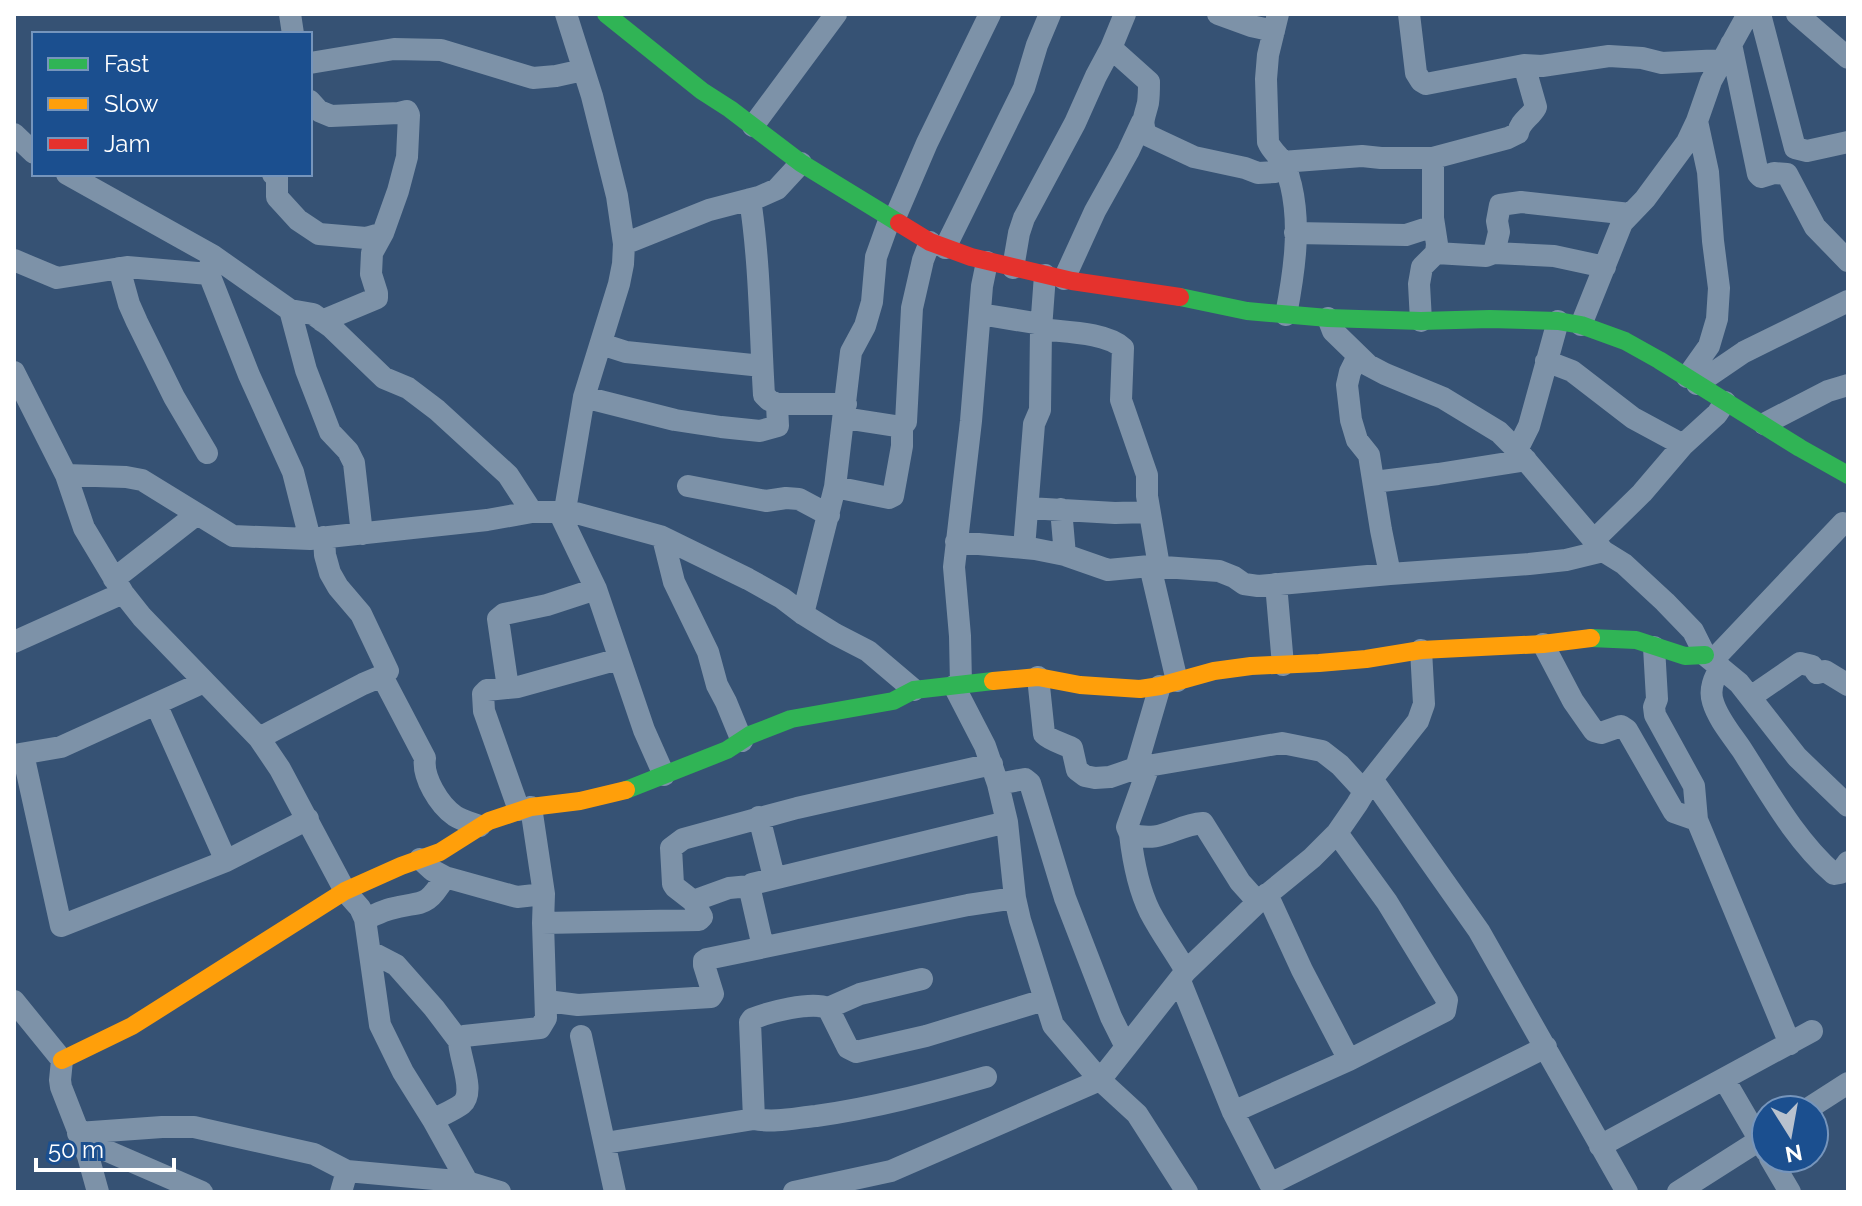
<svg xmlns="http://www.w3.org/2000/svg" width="1862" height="1206" viewBox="0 0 1862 1206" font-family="Raleway,sans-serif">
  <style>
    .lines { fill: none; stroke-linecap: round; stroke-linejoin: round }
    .street { stroke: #7d92a8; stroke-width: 22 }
    .fast { stroke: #30b455; stroke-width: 18 }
    .slow { stroke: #ff9f0a; stroke-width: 18 }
    .jam { stroke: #e5322d; stroke-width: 18 }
  </style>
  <rect width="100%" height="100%" fill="#365274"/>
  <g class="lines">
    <!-- street -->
    <path class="street" d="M290 14 293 34
      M1218 14 1251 26 1274 31
      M1278 14 1268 55 1266 79 1268 142C1272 152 1281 157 1286 167 1288 172 1289 179 1291 185 1301 227 1294 273 1286 315
      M1409 14 1416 73 1421 81 1426 84 1524 65 1542 66 1609 56 1642 58 1662 63 1722 60
      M1760 14 1795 148 1807 151 1848 142
      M1797 14 1848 58
      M1731 44 1758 174 1761 177 1774 173 1787 174 1815 227 1848 261
      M1111 48 1149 82C1149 89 1149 96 1148 103 1145 116 1140 123 1147 135L1194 157 1245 168 1258 173 1275 172 1286 168
      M310 63 394 49 441 50 533 78 556 76 583 70
      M310 101 319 111 331 116 399 113 407 111 409 115 407 157 398 191 383 233 372 253 371 274 377 293V298L322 321
      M753 126 836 14
      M14 134 34 153
      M1282 162 1362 156 1381 158H1433L1508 138 1518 133C1520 121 1531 117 1536 107L1524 65
      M67 174 212 255 290 310 313 314 331 327 384 378 408 388 437 410 508 475 532 512
      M273 174 277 176V197L298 220 319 234 366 238 383 233
      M750 199C760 264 760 330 764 395L769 400 777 404H846
      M894 220 927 143 990 14
      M1295 233 1406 235 1434 226
      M624 244 709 210 759 197 777 189 801 163
      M945 248 1024 88 1037 45 1050 14
      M1436 253 1486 256 1494 253 1499 232 1497 221 1500 205 1521 202 1630 214
      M1494 253 1554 256 1605 267
      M212 255 209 274 249 375 293 472 310 539
      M14 260 57 278 127 267 209 274
      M119 268 129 304 137 322 174 397 207 453
      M1013 268 1019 233 1024 218 1075 123 1096 76 1111 48 1125 14
      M1064 279 1095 211 1128 152 1142 122
      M290 310 306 370 330 432 348 451 354 463 362 534
      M980 314 1041 324
      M1328 318 1333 331 1368 365 1385 374 1443 398 1499 432 1517 450 1603 551 1624 564 1665 602 1693 631 1705 655 1739 683 1797 757 1848 806
      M1421 321 1419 284 1422 267 1436 253 1437 244 1433 218V158
      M1581 325 1622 223 1645 199 1687 142 1697 121 1711 81 1748 14
      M1041 329C1063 332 1106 332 1123 348L1121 400 1147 475V496L1159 566
      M601 344 626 352 762 366
      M1358 356 1350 372 1347 385 1351 420 1357 440 1369 455 1381 530 1390 574
      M1546 361 1572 371 1633 418 1683 445 1642 493 1594 540
      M14 372 66 475 126 477 142 480 233 536 310 539 487 520 532 512H559L565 510 660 536 748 579 782 598 803 614 835 634 868 651 914 690
      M1687 377 1709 346 1717 319 1719 288 1713 241 1708 172 1697 121
      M1697 384 1744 352 1848 301
      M584 397 675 420 721 427 760 431 778 426 777 404
      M844 418 902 427 906 422 912 308 923 260 930 242
      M1764 424 1828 391 1848 385
      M1683 445 1717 414 1725 402
      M1517 450 1529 426 1558 321
      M66 475 84 528 123 593 142 617 259 738 280 769 345 891 360 908 365 919 380 1025 403 1072 433 1120 473 1192
      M1374 482 1438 474 1526 460
      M688 486 766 501 786 498 799 499 829 515
      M835 487 889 498 893 496 902 446V427
      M1028 508 1115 513 1149 512
      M1061 509 1065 555
      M565 510 584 397 619 284 623 264 624 244 617 196 592 96 566 14
      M559 512 596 589 644 730 664 775
      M663 538 674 582 708 652 717 685 726 702 742 741
      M956 542 1035 549 1065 555 1108 570 1150 566 1219 571 1234 577 1244 584 1258 586 1390 574 1529 564 1566 560 1603 551
      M1024 548 1034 424 1040 410 1041 329 1045 275
      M1150 566 1177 681
      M114 579 197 514
      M1276 584 1283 665
      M803 614 835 487 851 352 865 326 872 302 876 257 890 218
      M14 642 123 593
      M1543 644 1573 701 1594 731 1601 733 1621 726 1627 730 1674 812 1697 820
      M1654 647 1657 699 1654 707 1655 715 1694 786 1697 820 1790 1044
      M1713 660 1843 523
      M1721 668C1714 677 1709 690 1713 702 1718 719 1732 735 1742 750 1769 792 1795 840 1834 874L1840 873 1848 862
      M382 676 425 758C422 777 439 805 455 816 463 821 472 823 480 826
      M1038 677 1044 734C1051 741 1062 743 1072 748L1077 770 1085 776 1095 778 1110 777 1136 768 1282 743 1322 751 1340 765 1364 791
      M961 685 960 636 954 567 971 421 982 286 987 262
      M954 686 985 746 998 784 1007 822 1015 898 1020 920 1053 1025 1100 1080 1137 1114 1187 1192
      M508 688 498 619 504 614 547 605 596 589
      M1752 696 1800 663 1812 666 1817 673 1825 671 1848 685
      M156 704 226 861
      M259 738 363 684 382 676 388 671 361 614 338 587 330 573 325 555 324 537
      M23 754 61 926 226 861 308 819
      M14 755 61 747 204 682
      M1149 766 1127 827 1130 834C1163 844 1174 825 1203 823L1240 882 1258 902
      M1136 768 1160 686
      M1372 779 1479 931 1627 1192
      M998 784 1025 779 1030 783 1065 898 1111 1017 1126 1047
      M519 810 484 711 483 694 487 690 518 687 619 659
      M759 817 774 877
      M1130 834C1133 860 1138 888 1150 912 1161 933 1175 952 1186 971
      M420 859 432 870 445 877 517 897 544 894
      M1267 894 1302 970 1349 1060
      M693 901 729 888 750 886
      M365 919C373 916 382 911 390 909 423 900 425 910 445 877
      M543 923 699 920 702 917 693 901 675 887 673 884 671 848 683 839 797 808 992 764
      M763 947 750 890V886L752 884 1007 822
      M371 952 396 965 434 1008 459 1041
      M1180 981 1233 1112 1270 1184 1546 1047
      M14 1001 62 1060 60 1080 61 1087 88 1156 98 1192
      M547 1001 578 1005 711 997 713 994 704 965V961L707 959 968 905 1015 898
      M828 1008 848 1048 856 1052 926 1036 1044 1000
      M581 1036 615 1192
      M1724 1079 1766 1151
      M1806 1110 1848 1083
      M1233 1112 1349 1060 1445 1011 1447 1000 1387 902 1337 833
      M754 1119 750 1022 752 1019C769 1012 811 1001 828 1008L860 994 922 979
      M433 1120C442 1115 454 1110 462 1104 476 1092 459 1057 459 1041L464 1036 540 1028 546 1018 543 923 544 894 531 807
      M78 1133 162 1127H194L314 1154 347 1171 467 1182 500 1192
      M605 1143 754 1119C775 1123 795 1118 816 1116 874 1108 930 1093 986 1077
      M83 1145 105 1150 202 1192
      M1600 1146 1812 1031
      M1770 1158 1790 1192
      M341 1192 347 1171
      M794 1192 891 1171 1100 1080 1186 971 1258 902 1312 858 1337 833 1357 804 1372 779 1418 721 1424 704 1421 650
      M1678 1192 1766 1136"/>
    <!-- fast -->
    <path class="fast" d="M606 14 702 91 730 109 801 163 899 223
      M1180 297 1247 311 1328 318 1421 321 1490 319 1558 321 1581 325 1625 341 1659 360 1800 448 1848 475
      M1591 638 1636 640 1685 656 1705 655
      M626 790 727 750 750 735 791 719 893 701 914 690 993 681"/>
    <!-- slow -->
    <path class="slow" d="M993 681 1038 677 1080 685 1140 689 1160 686 1214 671 1251 666 1319 663 1366 659 1421 650 1543 644 1591 638
      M62 1060 132 1026 345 891 401 866 440 852 489 821 531 807 580 801 626 790"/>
    <!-- jam -->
    <path class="jam" d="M899 223 930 242 971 257 1072 281 1180 297"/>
  </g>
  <!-- border -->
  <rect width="1862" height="1206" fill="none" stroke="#ffffff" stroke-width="32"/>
  <!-- legend -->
  <rect x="32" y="32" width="280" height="144" fill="#1b4f8f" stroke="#7695bc" stroke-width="2"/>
  <rect x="48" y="58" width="40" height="12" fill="#30b455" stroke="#7695bc" stroke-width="2"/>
  <text x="104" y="72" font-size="24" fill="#ffffff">Fast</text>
  <rect x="48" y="98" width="40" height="12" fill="#ff9f0a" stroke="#7695bc" stroke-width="2"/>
  <text x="104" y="112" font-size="24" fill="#ffffff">Slow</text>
  <rect x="48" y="138" width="40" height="12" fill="#e5322d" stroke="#7695bc" stroke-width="2"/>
  <text x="104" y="152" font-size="24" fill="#ffffff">Jam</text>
  <!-- north arrow -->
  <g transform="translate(1790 1134) rotate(169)"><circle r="38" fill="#1b4f8f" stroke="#7695bc" stroke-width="2"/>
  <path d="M0-6L14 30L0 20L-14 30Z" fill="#b9c2ce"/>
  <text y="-12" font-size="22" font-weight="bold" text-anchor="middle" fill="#ffffff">N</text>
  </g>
  <!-- scale -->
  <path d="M36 1158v12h138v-12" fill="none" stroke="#ffffff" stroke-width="4"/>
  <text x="48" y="1158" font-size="24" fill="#ffffff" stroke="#1b4f8f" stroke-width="6" paint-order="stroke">50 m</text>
</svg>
